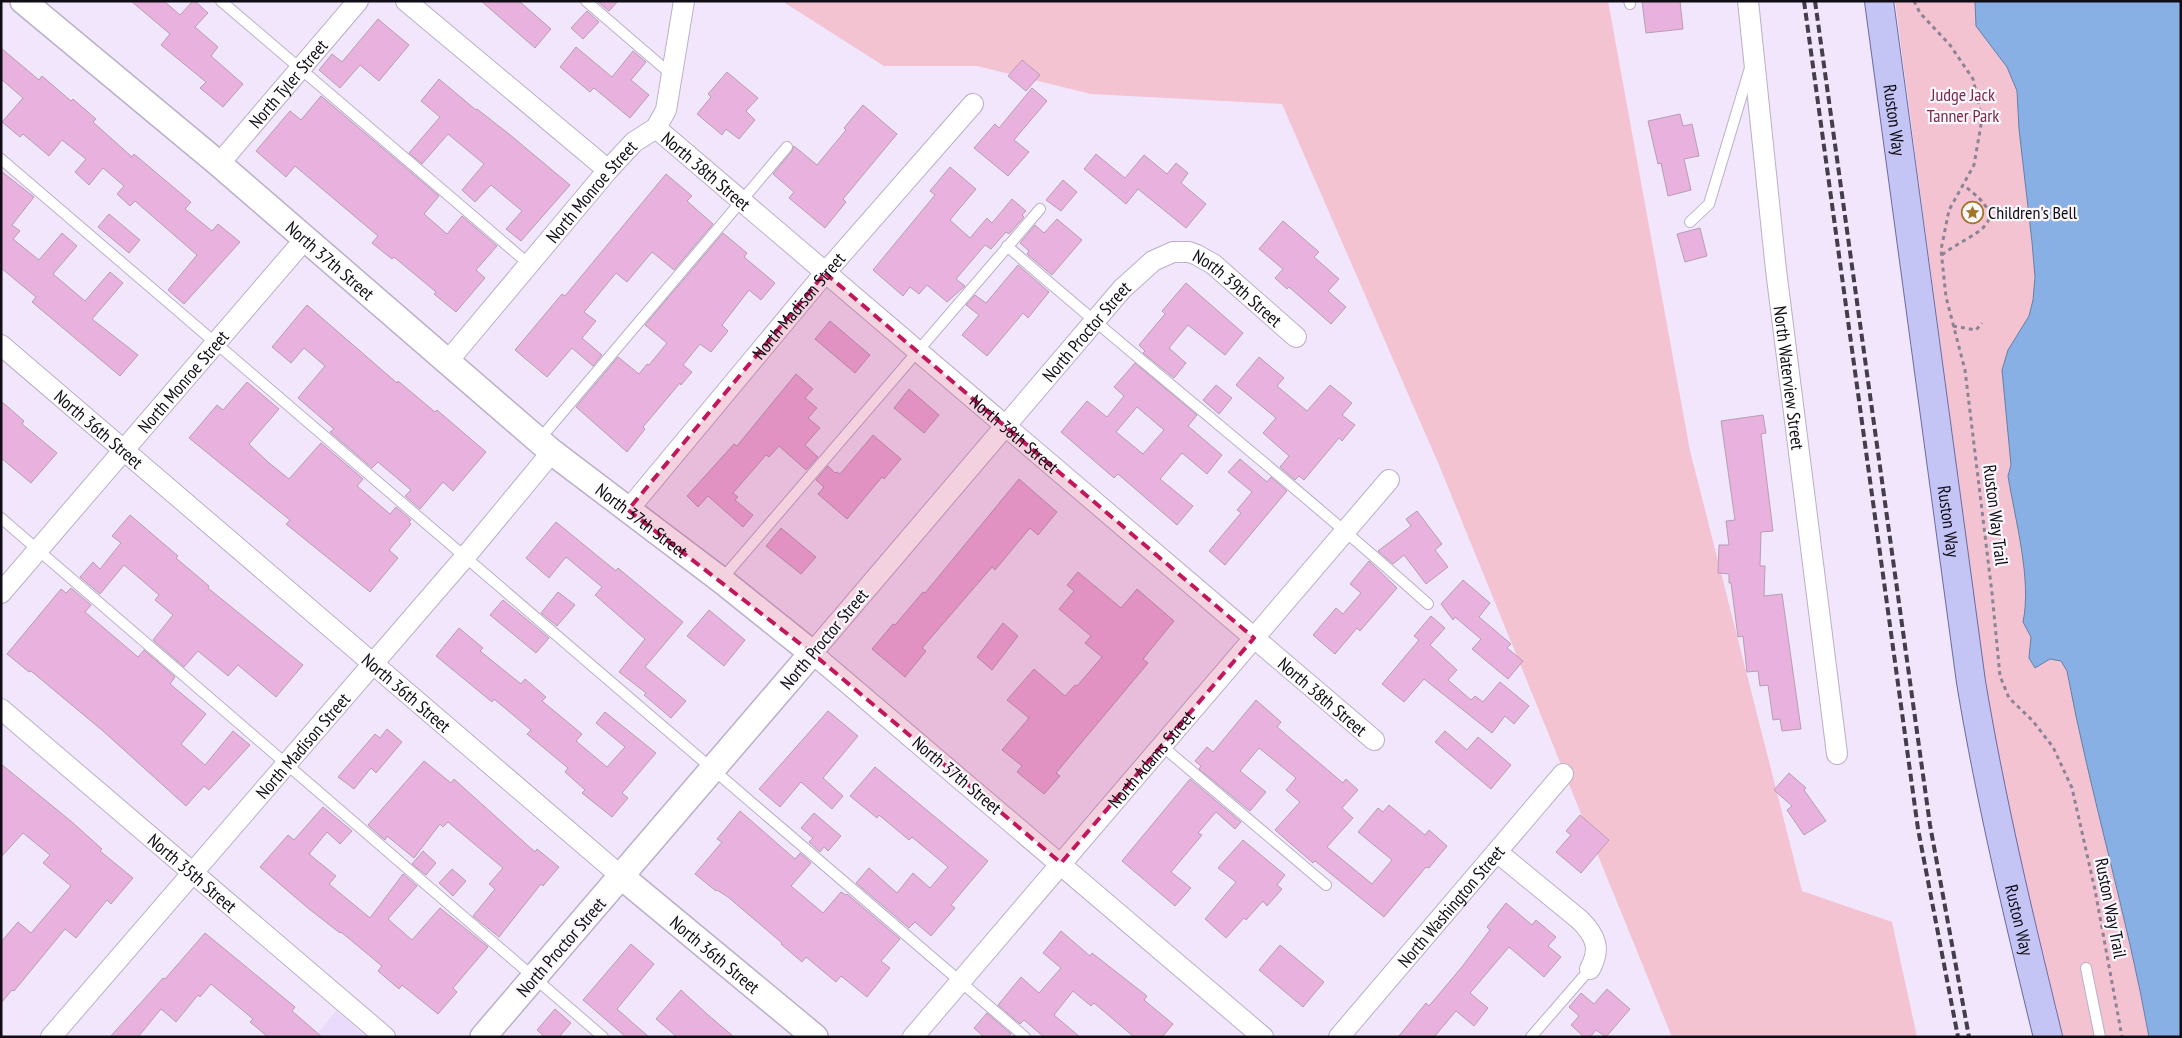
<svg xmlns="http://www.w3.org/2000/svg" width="2182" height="1038" viewBox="0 0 2182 1038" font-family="'PT Sans Narrow',sans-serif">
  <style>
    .built { fill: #eadafc }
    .green { fill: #f3c3d1 }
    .water { fill: #88b0e4; stroke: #647fa6 }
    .building { fill: #e9b1de; stroke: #b79eb2; fill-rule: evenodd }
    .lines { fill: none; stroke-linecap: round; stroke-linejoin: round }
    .service-casing { stroke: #bbafc9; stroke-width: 12 }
    .minor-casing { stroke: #bbafc9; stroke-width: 22 }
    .tertiary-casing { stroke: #bbafc9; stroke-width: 28 }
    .primary-casing { stroke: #6b6ca2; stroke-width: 30 }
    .path { stroke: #8c8494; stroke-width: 3; stroke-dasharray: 4 4; stroke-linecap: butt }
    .service { stroke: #fff; stroke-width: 10 }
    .minor { stroke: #fff; stroke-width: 20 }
    .tertiary { stroke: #fff; stroke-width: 25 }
    .primary { stroke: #c4c5f5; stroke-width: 28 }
    .rail { stroke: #443e4a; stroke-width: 4; stroke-dasharray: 8 4; stroke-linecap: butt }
    .marked { fill: #c2185b; fill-opacity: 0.2; stroke: #c2185b; stroke-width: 4; stroke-dasharray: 10 6; stroke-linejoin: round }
    .labels { text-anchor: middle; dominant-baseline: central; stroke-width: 4.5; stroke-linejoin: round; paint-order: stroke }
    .street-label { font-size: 18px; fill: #110d16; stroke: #faf7fd }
    .park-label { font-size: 18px; fill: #7c2a4b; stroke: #faf7fd }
    .poi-label { font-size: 18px; fill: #110d16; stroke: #faf7fd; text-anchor: start }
  </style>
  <rect width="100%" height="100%" fill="#f1e6fc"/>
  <!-- built -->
  <path class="built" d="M336 1011 367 1037H315Z"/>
  <!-- green -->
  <path class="green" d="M785 1H1608L1690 451 1802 891 1892 922 1917 1037H1672L1439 465 1282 104 1091 94 977 66H884L785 3Z
    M1895 1H1975L1976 26 2007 67 2017 91 2019 129 2032 242 2035 277 2033 300 2029 316 2008 350 2011 465 2008 476C2015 520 2032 579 2024 622L2031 637 2029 658 2035 668 2050 659 2061 661 2067 671C2090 794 2127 914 2149 1037H2063L2011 830 1985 683Z"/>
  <!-- water -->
  <path class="water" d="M1975 1H2181V1037H2149C2127 914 2090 794 2067 671L2061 661 2050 659 2035 668 2029 658 2031 637 2023 622C2032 580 2015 519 2008 476L2011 465 2002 370 2008 350 2029 316 2033 300 2035 277 2032 242 2019 129 2017 91 2007 67 1976 26Z"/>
  <!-- building -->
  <path class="building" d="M131 1H164L180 15 193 1H195L208 13 195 27 218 47 211 56 243 84 223 107 200 88 206 82 161 45 170 34Z
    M481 1H519L551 29 535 48Z
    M597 1H618L609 11Z
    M1642 1H1680L1683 29 1646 33Z
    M587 11 599 22 583 39 571 28Z
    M378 19 409 45 379 81 360 65 340 88 319 70 332 54 342 62Z
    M576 47 612 77 633 51 646 62 631 80 649 95 630 118 594 88 590 92 560 67Z
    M1 48 39 80 42 76 71 101 73 99 96 119 93 122 132 157 134 154 191 202 185 209 212 231 218 224 240 242 184 304 168 290 197 255 135 201 130 206 117 194 124 186 103 168 89 185 75 172 86 159 62 140 49 156 23 134 20 137 2 122 23 98 1 79Z
    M1022 60 1040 75 1026 91 1008 76Z
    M727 72 758 98 746 111 755 120 739 139 726 129 722 135 697 114 711 97 708 94Z
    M439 79 476 110 477 109 509 134 570 185 521 241 506 229 522 211 491 185 475 202 462 190 484 164 448 134 422 164 409 153 440 117 421 101Z
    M1032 88 1047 101 1014 140 1029 152 1008 176 974 148 995 124 999 128Z
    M321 96 439 196 424 214 447 234 462 216 497 246 476 270 485 278 456 312 434 294 436 292 394 257 392 259 372 243 378 236 295 166 286 177 256 151 290 111 301 120Z
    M863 105 897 134 843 199 846 202 825 228 789 198 794 192 773 174 792 151 794 146 817 165 846 130 844 128Z
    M1680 114 1683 126 1692 124 1699 156 1684 159 1691 190 1668 196 1661 163 1658 164 1648 121Z
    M1096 154 1125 178 1144 155 1167 174 1176 163 1188 173 1181 183 1206 204 1186 228 1138 189 1126 204 1084 169Z
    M950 167 976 189 950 220 970 238 987 218 992 223 1012 199 1026 211 1022 215 1024 217 1009 234 1006 232 991 249 985 245 956 279 965 286 947 302 927 285 919 294 910 287 903 296 873 270 935 195 930 191Z
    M1 171 34 197 12 225 20 231 13 239 39 260 62 233 77 246 53 274 85 301 110 272 123 283 92 319 138 355 120 376 32 302 36 297 1 268Z
    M666 174 692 196 687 201 713 224 674 270 652 252 627 282 616 273 584 312 596 321 582 338 602 355 593 366 572 348 547 377 515 350 562 294 565 296Z
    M1063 180 1077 192 1061 211 1046 200Z
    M109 214 140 240 129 253 98 227Z
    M1057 219 1082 240 1052 275 1027 254 1029 251 1020 243 1035 225 1044 233Z
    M1283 221 1319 252 1314 257 1339 279 1328 291 1346 307 1331 324 1289 287 1287 289 1275 278 1283 269 1259 249Z
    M1700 228 1707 256 1685 262 1677 234Z
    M723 233 747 253 744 257 775 283 761 300 749 290 722 325 728 331 711 352 700 344 683 365 692 372 681 385 680 383 643 427 645 429 627 452 576 407 618 357 639 374 647 364 649 365 667 343 645 325Z
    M1018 265 1049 292 1028 318 1023 313 987 356 962 335 979 315 966 305 975 295 986 303Z
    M1186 283 1243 333 1225 355 1188 325 1169 348 1186 363 1174 378 1143 353 1145 351 1139 345 1165 314 1162 311Z
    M307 305 397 383 398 381 435 412 437 410 486 452 453 491 443 482 420 509 405 496 411 490 378 462 372 468 330 432 334 429 298 398 325 366 304 348 291 363 272 347Z
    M830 321 870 355 855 373 815 339Z
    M1259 357 1284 378 1277 386 1307 411 1330 385 1352 403 1342 415 1355 425 1342 441 1339 438 1304 480 1299 476 1295 480 1280 467 1289 456 1263 433 1276 418 1236 385Z
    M1135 363 1197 415 1188 426 1222 455 1207 474 1182 453 1160 479 1193 506 1177 525 1118 474 1114 478 1061 432 1087 401 1107 417 1124 396 1114 387ZM1137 407 1164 430 1143 454 1116 432Z
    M796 374 813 389 805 398 817 408 808 418 820 428 805 445 818 457 806 470 779 446 769 457 766 455 733 493 738 497 735 500 753 515 743 527 708 496 698 507 687 496 734 444 737 446Z
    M247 382 279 409 249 444 268 462 289 479 321 443 363 479 357 486 390 514 396 507 411 520 409 522 411 524 389 550 398 558 370 592 286 524 290 520 189 438 217 405 223 410Z
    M1216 385 1232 398 1219 414 1203 400Z
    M909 389 939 415 924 433 894 408Z
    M1 401 24 421 22 424 57 453 31 483 1 458Z
    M1763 415 1766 433 1761 434 1773 531 1761 532 1760 566H1765L1764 596 1782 594 1801 729 1782 731 1780 719 1773 720 1768 685 1760 686 1758 671 1747 672 1743 636 1738 637 1731 583H1729V574L1718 573 1719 545H1729L1726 521 1735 520 1721 421Z
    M873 435 901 459 884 479 882 477 847 519 818 494 824 487 816 480 828 466 835 473 837 472 840 474Z
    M1240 459 1267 482 1271 477 1287 491 1225 565 1209 551 1241 513 1237 510 1252 492 1228 472Z
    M1019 479 1057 512 1038 535 1030 528 995 570 992 567 922 648 926 651 905 677 872 649 893 624 895 625 923 592 925 593Z
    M1417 511 1442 544 1435 550 1448 567 1426 584 1404 555 1393 564 1378 551 1411 526 1406 519Z
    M130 515 178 556 176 558 209 586 208 588 303 665 276 697 238 665 228 676 198 651 184 667 153 640 173 615 155 600 159 595 124 565 100 594 80 577 93 562 100 569 121 543 112 536Z
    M556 522 616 571 618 568 683 622 645 667 686 701 671 718 644 695 646 693 619 672 645 639 595 595 602 587 566 557 549 578 526 558Z
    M781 528 816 557 801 574 766 546Z
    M1369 561 1397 588 1360 631 1357 628 1335 654 1313 635 1336 608 1343 614 1361 593 1350 584Z
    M1078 572 1121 608 1137 589 1174 621 1143 659 1148 663 1056 773 1060 776 1044 794 1017 772 1022 766 1002 750 1029 718 1007 700 1034 669 1065 696 1075 685 1077 686 1102 657 1085 643 1091 636 1059 609 1074 591 1067 585Z
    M1463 580 1490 603 1479 617 1511 644 1507 648 1523 661 1508 679 1472 649 1481 639 1455 617 1453 620 1441 604Z
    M71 588 91 605 85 612 138 657 144 650 175 677 170 684 206 714 181 744 205 765 233 731 250 745 209 790 204 786 186 806 103 731 31 671 29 672 7 654 61 589 66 593Z
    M558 592 575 605 557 626 541 613Z
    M503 600 549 638 536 653 490 615Z
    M709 610 745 640 724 666 687 636Z
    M1431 616 1445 628 1430 645 1457 670 1448 680 1471 700 1475 696 1483 702 1500 682 1529 706 1514 724 1505 716 1492 733 1424 679 1404 702 1382 684 1419 640 1414 636Z
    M1003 623 1018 636 992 670 977 657Z
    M459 628 483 648 480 651 521 684 525 679 546 697 542 701 582 734 576 741 607 767 625 747 596 723 605 712 656 753 622 793 628 798 612 817 582 793 585 790 565 772 568 768 527 734 531 730 494 699 492 702 436 656Z
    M1256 700 1281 722 1277 727 1343 783 1346 779 1358 790 1342 808 1353 818 1327 847 1372 884 1392 860 1358 832 1378 808 1383 812 1389 805 1425 835 1429 830 1447 846 1429 868 1426 867 1384 917 1315 861 1313 863 1275 830 1300 802 1286 790 1296 778 1259 748 1240 771 1266 792 1250 811 1199 769 1201 766 1195 761 1207 747 1213 752Z
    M828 711 858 736 823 778 843 796 832 809 801 782 780 807 759 789Z
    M387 729 402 742 376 773 371 768 354 789 338 777 375 734 380 738Z
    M1445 731 1467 750 1478 737 1511 765 1491 789 1435 742Z
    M424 761 451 783 454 779 535 852 537 849 559 867 543 886 541 884 499 937 473 916 495 889 489 884 503 868 448 822 443 827 440 824 414 858 387 836 385 840 368 825Z
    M1 764 72 822 102 849 100 851 133 878 111 904 107 900 76 938 65 929 14 991 12 990 1 1003V942L18 922 31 933 71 886 43 863 50 855 23 833 1 857Z
    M875 767 988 861 951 905 955 908 931 936 915 922 909 928 856 883 869 868 897 893 913 873 930 888 948 867 912 837 909 840 879 815 877 818 850 796Z
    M1789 773 1806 788 1804 790 1826 821 1804 835 1787 810 1792 806 1774 790Z
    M1190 779 1241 822 1235 829 1216 812 1198 833 1202 835 1171 872 1191 888 1175 906 1122 861Z
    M323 807 352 831 340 844 327 832 309 854 336 876 329 884 370 918 403 874 417 886 388 919 412 940 440 908 488 947 453 988 457 992 438 1014 402 985 399 989 378 971 382 966 341 932 340 933 309 909 260 867 288 835 294 840Z
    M740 811 795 859 800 853 811 863 791 886 823 913 841 892 846 895 847 894 900 939 881 961 890 968 867 997 841 976 836 982 806 957 802 962 781 944 782 943 728 897 717 890 716 891 695 874 722 842 717 839Z
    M814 813 841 836 828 851 824 847 820 852 809 842 813 838 801 828Z
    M1580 815 1609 840 1581 873 1556 852 1571 835 1566 831Z
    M1243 840 1285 875 1277 885 1282 889 1267 906 1263 901 1246 920 1244 918 1226 938 1205 919 1236 882 1218 868Z
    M423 851 436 863 426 875 412 864Z
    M452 869 466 881 453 896 439 883Z
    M1506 903 1532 925 1536 920 1556 937 1548 946 1561 957 1544 977 1509 947 1470 993 1488 1008 1474 1026 1456 1011 1434 1037H1398L1426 1003 1429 1006 1461 968 1490 930 1487 927Z
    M1061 931 1090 956 1092 953 1147 996 1144 1000 1173 1024 1162 1037H1134L1094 1003 1091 1006 1073 991 1054 1015 1080 1037H1044L1024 1020 1020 1024 998 1005 1021 977 1039 993 1061 968 1043 953Z
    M205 933 295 1007 292 1011 322 1037H268L250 1022 253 1019 211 984 200 997 198 995 176 1022 161 1009 138 1037H110L163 978 165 979Z
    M631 944 654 964 617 1009 649 1037H626L583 1000Z
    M1280 945 1324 982 1303 1007 1259 970Z
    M1607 989 1630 1009 1606 1037 1596 1030 1590 1037H1584L1571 1025 1579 1016 1569 1007 1581 993 1594 1004Z
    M681 990 707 1014 734 1037H677L656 1019Z
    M555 1009 571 1023 559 1037H545L537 1030Z
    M987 1013 1011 1034 1009 1037H984L974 1028Z"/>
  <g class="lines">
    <defs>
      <path id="service" d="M221 1 530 265
        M586 1 672 75
        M1629 1 1630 4
        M1 159 1025 1037
        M1690 222 1709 204 1750 68
        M1007 246C1146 367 1291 481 1428 604
        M539 440 787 147
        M1 518 603 1037
        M721 580 1040 209
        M1162 746 1326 885
        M2086 968 2100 1037
        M1531 1037 1590 969"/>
      <g id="minor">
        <path d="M406 1 608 170"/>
        <path id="s1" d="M1748 1 1776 270 1837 754"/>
        <path id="s2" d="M656 128 1374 740"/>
        <path id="s3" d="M219 164 358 1"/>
        <path id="s4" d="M1 345 622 877"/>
        <path id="s5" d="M448 361 608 170 634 142 656 128 666 110 684 1"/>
        <path id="s6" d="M628 510 825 273 973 104"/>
        <path id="s7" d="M1 593 305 239"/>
        <path id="s8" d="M1 709 385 1037"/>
        <path d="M1497 852 1580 920C1596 936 1601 949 1590 969"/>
        <path id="s9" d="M51 1037 465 557 552 452"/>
        <path id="s10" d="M913 1037 1389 480"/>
        <path id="s11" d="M1263 1037 812 653 1122 289 1153 261 1173 252H1189L1197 255 1213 264 1296 337"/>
        <path id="s12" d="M1339 1037 1563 774"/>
      </g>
      <g id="tertiary">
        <path id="s13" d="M23 1 219 164 552 452 721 580 812 653 483 1037"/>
        <path id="s14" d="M622 877 815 1037"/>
      </g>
      <g id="primary">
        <path id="s15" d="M1879 1 1971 682C1991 802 2019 919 2048 1037"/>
      </g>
    </defs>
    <!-- service casing -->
    <use href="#service" class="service-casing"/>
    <!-- minor casing -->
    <use href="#minor" class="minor-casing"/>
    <!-- tertiary casing -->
    <use href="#tertiary" class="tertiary-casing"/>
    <!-- primary casing -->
    <use href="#primary" class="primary-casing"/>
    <!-- path -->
    <path class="path" d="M1914 1 1920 13 1950 45 1973 79 1982 119 1974 165 1949 210 1941 250 1946 297 1965 370 1992 593 2000 676 2009 698 2032 720 2053 747 2072 788 2095 890 2122 1037
      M1942 255C1974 230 2018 225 1963 185
      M1953 326 1976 330 1982 323"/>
    <!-- service -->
    <use href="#service" class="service"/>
    <!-- minor -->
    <use href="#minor" class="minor"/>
    <!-- tertiary -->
    <use href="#tertiary" class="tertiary"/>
    <!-- primary -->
    <use href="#primary" class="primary"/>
    <!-- rail -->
    <path class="rail" d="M1804 1 1918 829 1958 1037
      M1815 1 1930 825 1969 1037"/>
  </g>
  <!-- marked area -->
  <path class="marked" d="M825 273 1254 638 1061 863 812 653 628 510Z"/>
  <!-- icons -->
  <defs>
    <symbol id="sight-ring" viewBox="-11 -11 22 22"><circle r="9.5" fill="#faf7fd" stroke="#a37528" stroke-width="1.5"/><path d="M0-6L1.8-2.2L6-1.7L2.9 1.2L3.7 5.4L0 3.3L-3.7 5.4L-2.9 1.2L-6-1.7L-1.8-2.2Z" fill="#a37528"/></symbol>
  </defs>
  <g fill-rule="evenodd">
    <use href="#sight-ring" x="1960" y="200" width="25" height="25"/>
  </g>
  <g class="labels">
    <!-- street labels -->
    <g class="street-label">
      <text stroke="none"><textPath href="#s3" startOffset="106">North Tyler Street</textPath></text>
      <text stroke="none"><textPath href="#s15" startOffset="120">Ruston Way</textPath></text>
      <text stroke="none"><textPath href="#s2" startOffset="66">North 38th Street</textPath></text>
      <text stroke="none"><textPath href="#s5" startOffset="222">North Monroe Street</textPath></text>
      <text stroke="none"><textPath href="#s13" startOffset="402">North 37th Street</textPath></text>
      <text stroke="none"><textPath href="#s11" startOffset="1211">North 39th Street</textPath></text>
      <text stroke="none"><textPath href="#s6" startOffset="266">North Madison Street</textPath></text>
      <text stroke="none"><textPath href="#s11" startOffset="1015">North Proctor Street</textPath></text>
      <text stroke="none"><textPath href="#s1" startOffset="379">North Waterview Street</textPath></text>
      <text stroke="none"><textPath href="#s7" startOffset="279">North Monroe Street</textPath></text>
      <text stroke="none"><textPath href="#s4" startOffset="129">North 36th Street</textPath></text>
      <text stroke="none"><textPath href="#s2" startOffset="471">North 38th Street</textPath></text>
      <text transform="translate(1996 515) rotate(83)">Ruston Way Trail</text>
      <text stroke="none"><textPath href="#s13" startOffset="808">North 37th Street</textPath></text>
      <text stroke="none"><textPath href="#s15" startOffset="525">Ruston Way</textPath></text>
      <text transform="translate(824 639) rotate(-50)">North Proctor Street</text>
      <text stroke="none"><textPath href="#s4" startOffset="534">North 36th Street</textPath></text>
      <text stroke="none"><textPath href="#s2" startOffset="876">North 38th Street</textPath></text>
      <text stroke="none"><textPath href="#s9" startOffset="385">North Madison Street</textPath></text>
      <text stroke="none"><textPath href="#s10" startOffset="366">North Adams Street</textPath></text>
      <text transform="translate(957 775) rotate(40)">North 37th Street</text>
      <text stroke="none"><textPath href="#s8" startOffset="252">North 35th Street</textPath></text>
      <text stroke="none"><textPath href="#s12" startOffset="172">North Washington Street</textPath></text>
      <text transform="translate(2111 908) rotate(79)">Ruston Way Trail</text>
      <text stroke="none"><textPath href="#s15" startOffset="930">Ruston Way</textPath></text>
      <text transform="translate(561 947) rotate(-49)">North Proctor Street</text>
      <text stroke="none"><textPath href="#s14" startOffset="121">North 36th Street</textPath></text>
    </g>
    <!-- park labels -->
    <g class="park-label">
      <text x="1963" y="94">Judge Jack<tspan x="1963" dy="21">Tanner Park</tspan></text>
    </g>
    <!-- poi labels -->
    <g class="poi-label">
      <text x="1988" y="212">Children's Bell</text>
    </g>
  </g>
  <!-- border -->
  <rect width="2182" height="1038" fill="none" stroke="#110d16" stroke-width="5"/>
</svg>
